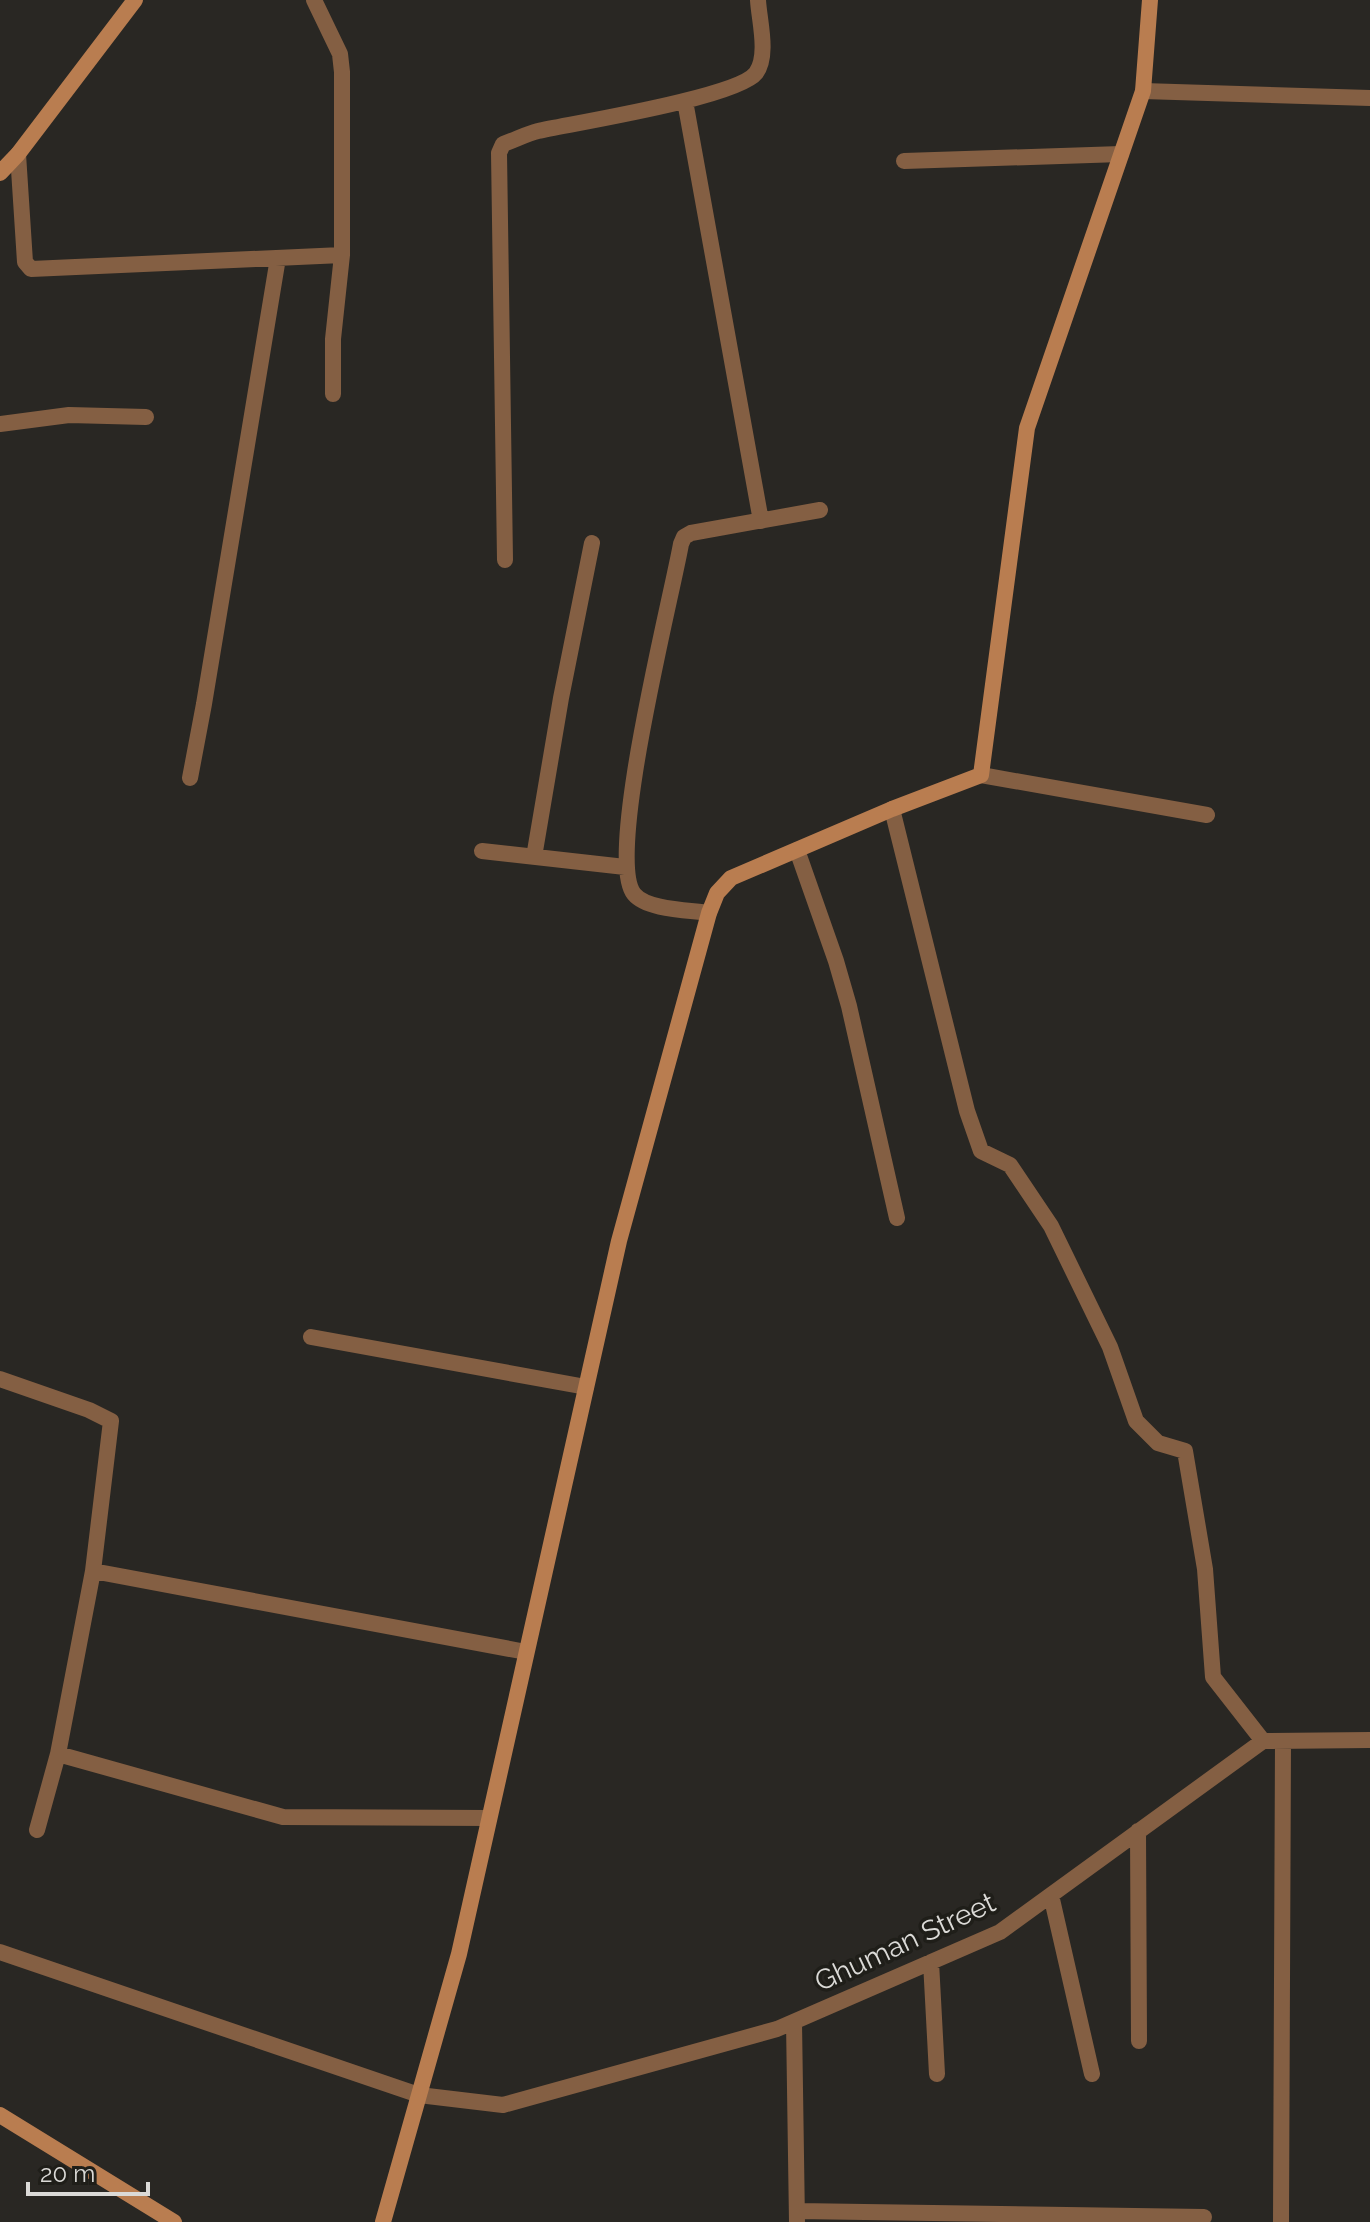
<svg xmlns="http://www.w3.org/2000/svg" width="1370" height="2222" viewBox="0 0 1370 2222" font-family="Raleway,sans-serif">
  <style>
    .lines { fill: none; stroke-linecap: round; stroke-linejoin: round }
    .street { stroke: #845f43; stroke-width: 16 }
    .secondary { stroke: #b97d50; stroke-width: 16 }
    .labels { text-anchor: middle; dominant-baseline: central; stroke-width: 7; stroke-linejoin: round; paint-order: stroke }
    .street-label { font-size: 28px; fill: #dbdad7; stroke: #1f1e19 }
  </style>
  <rect width="100%" height="100%" fill="#292723"/>
  <g class="lines">
    <!-- street -->
    <path class="street" d="M314 0 340 54 342 72V255L333 339V394
      M1143 91 1370 98
      M685 101 761 521
      M18 154 25 262 31 269 342 255
      M904 161 1121 154
      M0 424 69 415 146 417
      M505 560 499 153 503 144C515 140 526 134 538 131 575 123 738 97 756 73 769 55 759 20 758 0
      M981 775 1207 815
      M190 778 204 704 278 258
      M892 809 967 1111 981 1151 1010 1165 1051 1226 1110 1347 1136 1421 1158 1443 1185 1451 1205 1569 1213 1677 1263 1741
      M797 850 836 961 849 1006 897 1218
      M482 851 625 867
      M534 857 561 698 592 543
      M709 913C689 910 647 910 634 894 605 858 671 600 681 544L684 537 691 533 820 510
      M311 1337 586 1387
      M0 1379 89 1410 111 1421 93 1571 58 1754 37 1830
      M93 1571 526 1652
      M58 1754 283 1817 489 1818
      M1138 1831 1139 2041
      M1051 1895 1092 2074
      M0 1952 419 2095 503 2105 777 2029 1000 1932 1263 1741 1370 1740
      M931 1962 937 2074
      M794 2022 797 2222
      M797 2211 1204 2217
      M1281 2222 1283 1742"/>
    <!-- secondary -->
    <path class="secondary" d="M0 173 18 154 135 0
      M0 2115 174 2222
      M383 2222 459 1954 619 1241 709 913 717 893 731 878 892 809 981 775 1027 428 1143 91 1150 0"/>
  </g>
  <g class="labels">
    <!-- street labels -->
    <g class="street-label">
      <text transform="translate(905 1942) rotate(-25)">Ghuman Street</text>
    </g>
  </g>
  <!-- scale -->
  <path d="M28 2182v12h120v-12" fill="none" stroke="#dbdad7" stroke-width="4"/>
  <text x="40" y="2182" font-size="24" fill="#dbdad7" stroke="#1f1e19" stroke-width="6" paint-order="stroke">20 m</text>
</svg>
